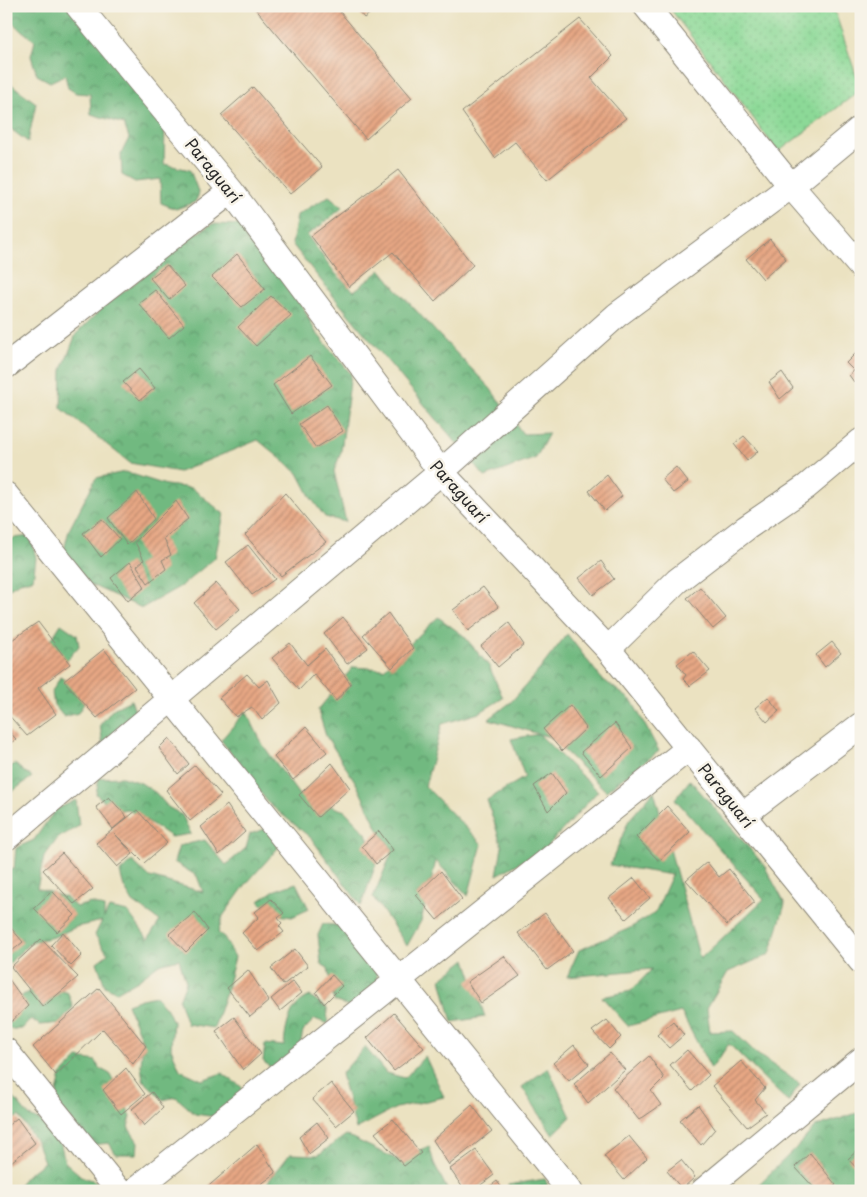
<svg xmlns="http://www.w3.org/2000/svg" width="867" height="1197" viewBox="0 0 867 1197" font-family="'Playpen Sans',sans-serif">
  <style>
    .grass { fill: url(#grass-dots); stroke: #5c8261 }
    .forest { fill: url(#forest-crowns); stroke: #4e7256 }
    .building { fill: url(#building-hatch) }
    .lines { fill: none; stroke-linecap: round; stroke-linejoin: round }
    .minor-casing { stroke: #8b8676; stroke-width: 27 }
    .minor { stroke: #fff; stroke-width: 25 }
    .labels { text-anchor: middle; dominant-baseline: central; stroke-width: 5; stroke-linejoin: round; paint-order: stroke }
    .street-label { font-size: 16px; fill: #2b2b2b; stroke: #f7f3e8 }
  </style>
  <defs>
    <pattern id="grass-dots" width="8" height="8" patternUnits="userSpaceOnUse" patternTransform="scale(1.25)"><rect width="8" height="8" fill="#8cd997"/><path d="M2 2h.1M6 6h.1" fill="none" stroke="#79ba82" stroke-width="1.8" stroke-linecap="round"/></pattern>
    <pattern id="forest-crowns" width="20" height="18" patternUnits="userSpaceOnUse" patternTransform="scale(1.25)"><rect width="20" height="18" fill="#71b980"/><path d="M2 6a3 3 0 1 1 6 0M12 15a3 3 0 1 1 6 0" fill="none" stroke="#5d9769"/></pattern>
    <pattern id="building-hatch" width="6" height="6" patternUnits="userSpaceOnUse" patternTransform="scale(1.25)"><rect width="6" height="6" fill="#e7a784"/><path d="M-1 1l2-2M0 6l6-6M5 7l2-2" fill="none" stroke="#bb886c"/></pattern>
  </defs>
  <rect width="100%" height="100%" fill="#f7f3e8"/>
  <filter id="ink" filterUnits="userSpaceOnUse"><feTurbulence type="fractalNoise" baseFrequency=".02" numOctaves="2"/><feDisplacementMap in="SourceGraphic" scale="10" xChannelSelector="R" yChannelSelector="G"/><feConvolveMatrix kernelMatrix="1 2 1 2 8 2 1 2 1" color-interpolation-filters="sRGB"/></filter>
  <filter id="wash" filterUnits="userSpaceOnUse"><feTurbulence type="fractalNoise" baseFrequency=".0096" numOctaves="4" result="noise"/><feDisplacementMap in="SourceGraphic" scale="20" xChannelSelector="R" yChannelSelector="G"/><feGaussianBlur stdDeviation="1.12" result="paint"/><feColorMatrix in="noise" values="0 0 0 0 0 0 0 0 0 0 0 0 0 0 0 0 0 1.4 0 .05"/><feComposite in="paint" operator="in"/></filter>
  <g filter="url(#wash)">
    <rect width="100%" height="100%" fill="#ebe2c1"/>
    <!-- grass -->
    <path class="grass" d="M668 6H833L861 90 778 152 742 103Z"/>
    <!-- forest -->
    <path class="forest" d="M6 6H95L108 33 165 126 164 164 190 170 199 194 195 202 176 209 161 203 160 179 135 182 122 175 121 154 129 138 124 124 91 114 90 94 76 93 68 88 65 75 50 82 37 75 31 56 35 41 11 22H6Z
      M11 84 36 103 28 142 8 127 6 129V85Z
      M329 196 343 207 320 226 307 235 335 273 354 291 381 270 399 292 437 333 490 388 523 434 549 433 536 458 485 477 338 302 292 244 297 215Z
      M212 224 243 225 295 291 315 331 351 374 341 452 334 471 346 522 325 517 311 498 298 473 258 440 179 472 130 463 61 408 62 370 76 334 105 305 131 286 189 238Z
      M125 472 166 485 192 488 224 514 215 558 181 586 142 608 89 584 64 550 69 530 96 478Z
      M31 536 36 558 33 579 20 582 6 590V542L14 538Z
      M438 617 464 636 489 666 503 698 479 713 442 724 425 786 482 844 468 896 436 861 421 921 407 946 373 897 393 850 379 831 356 783 326 736 318 710 353 667 384 669Z
      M61 624 77 635 79 646 67 660 48 645Z
      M567 634 601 678 632 701 659 751 606 791 550 737 539 734 571 766 598 791 545 849 497 875 502 847 487 800 525 777 511 739 539 734 489 719 511 702 540 669Z
      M60 677 91 692 78 713 64 717 54 705 52 692Z
      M131 700 135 711 103 745 100 725 113 709Z
      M246 711 263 745 299 795 345 811 366 833 376 864 361 906 311 838 269 804 221 740Z
      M15 764 23 771 32 777 6 796V769Z
      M122 777 141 783 156 793 168 807 182 815 191 834 171 837 146 820 127 809 115 811 96 794 99 778Z
      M690 780 764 865 785 904 770 954 728 972 707 1008 710 1032 733 1031 757 1054 800 1084 788 1102 729 1044 711 1069 681 1012 628 1026 602 997 631 991 652 969 567 977 579 950 628 929 655 913 672 875 610 865 629 820 654 791 700 959 764 899 675 799Z
      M76 800 79 826 58 838 44 857 37 888 65 897 76 907 91 903 104 907V918L109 908 128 912 148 939 160 921 133 902 124 887 120 872 132 861 150 877 203 892 197 876 174 862 179 846 205 840 226 865 246 848 250 834 271 827 278 848 246 884 223 916 218 933 224 937 235 957 227 988 214 1028 187 1024 179 1000 186 982 179 959 159 964 138 980 117 992 105 986 97 962 108 954 95 935 102 921 76 927 54 937 31 942 14 958 6 968V867L14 870 16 848 34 840 55 810Z
      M296 883 309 909 292 917 273 914 259 901 273 891Z
      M323 924 349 926 377 958V986L351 1007 334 1001 328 968 321 964 318 935Z
      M466 959 485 1017 452 1022 441 979Z
      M42 984 68 993 73 1007 60 1023 40 1025 31 1019 22 1029H6V1015L23 995Z
      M156 996 167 1009 173 1022 171 1048 180 1070 202 1080 222 1073 243 1088 238 1102 217 1117 195 1114 176 1097 163 1100 143 1080 141 1065 143 1043 127 1004 141 999Z
      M310 996 327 1008 328 1024 315 1019 303 1031 299 1051 271 1068 263 1061 265 1044 284 1046C285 1032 288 1013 299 1003 302 1000 306 998 310 996Z
      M365 1047 386 1073 405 1078 425 1056 444 1097 396 1108 356 1129 341 1074Z
      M78 1058 96 1061 99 1068 110 1074 131 1116 128 1127 138 1142 137 1154H116L109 1143 91 1145 55 1102 61 1075Z
      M548 1068 571 1117 553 1135 522 1087Z
      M8 1091 29 1116 43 1122 59 1137 65 1162 81 1176 100 1183 96 1191H15V1189L27 1175 44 1162 37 1143 19 1116 9 1121H6V1092Z
      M861 1113V1191H752L795 1149 815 1127 854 1114Z
      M346 1135 398 1160 429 1146 434 1163 448 1191H261L290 1154 318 1155Z
      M545 1179 550 1191H510L508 1185Z"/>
    <g id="blocks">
      <!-- building -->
      <path class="building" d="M253 6H335L412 98 366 139Z
        M354 6H380L364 18Z
        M580 19 613 56 591 78 626 118 547 180 515 142 495 158 462 112Z
        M253 87 322 167 290 194 221 115Z
        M398 170 473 265 435 301 393 252 349 287 311 236Z
        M770 239 786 259 763 279 746 259Z
        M237 254 265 289 242 307 212 277Z
        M167 265 185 286 169 300 150 278Z
        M155 290 184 325 169 338 138 303Z
        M271 296 291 315 256 346 238 327Z
        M857 352 861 356V377L854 382 849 375 854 371 846 363Z
        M310 356 332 385 291 414 273 385Z
        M139 369 155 388 140 400 123 382Z
        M782 372 793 388 780 399 769 382Z
        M327 405 343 431 316 448 299 424Z
        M744 436 758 451 747 461 734 444Z
        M676 467 688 482 673 493 662 479Z
        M607 475 622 496 605 511 589 491Z
        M137 492 154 519 127 545 108 518Z
        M285 493 326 542 281 576 245 535Z
        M176 501 188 519 164 538 171 555 162 560 166 569 148 583 137 566 144 560 135 542Z
        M102 519 120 539 101 557 83 533Z
        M248 545 275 579 252 595 226 562Z
        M601 561 614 579 593 595 579 578Z
        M130 562 145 587 128 601 111 578Z
        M216 583 240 609 216 629 194 603Z
        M483 587 499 607 468 631 453 610Z
        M700 587 726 618 713 629 687 598Z
        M388 613 413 648 392 668 363 635Z
        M343 617 368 648 347 664 324 634Z
        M38 622 70 664 38 688 56 714 27 736 6 712V689L9 686 6 682V644Z
        M509 623 524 645 498 667 481 646Z
        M832 642 841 653 825 667 816 655Z
        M290 643 307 665 325 649 351 684 336 701 314 674 299 690 272 658Z
        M104 649 135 688 97 718 64 681Z
        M693 651 710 671 690 686 683 679 686 675 677 664Z
        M247 674 259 687 268 680 281 703 262 720 252 707 236 717 219 698Z
        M768 697 779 711 767 722 755 708Z
        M570 705 586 728 562 751 543 729Z
        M615 723 632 748 601 776 581 752Z
        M306 727 327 752 293 780 274 757Z
        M6 728 16 739 6 747Z
        M169 738 189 764 178 774 159 748Z
        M332 763 350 788 318 817 299 795Z
        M195 765 221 795 190 821 166 790Z
        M552 773 566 793 548 811 534 786Z
        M109 797 127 817 113 829 96 807Z
        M227 805 245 832 219 855 201 827Z
        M667 806 690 832 659 861 636 837Z
        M137 810 167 843 144 863 115 834 133 854 117 867 96 843Z
        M379 831 393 850 376 864 362 846Z
        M62 853 93 889 74 904 43 870Z
        M707 862 719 877 729 869 755 902 727 925 686 880Z
        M441 871 462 899 437 920 416 895Z
        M634 878 650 898 626 919 609 898Z
        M52 891 75 915 57 932 34 908Z
        M271 899 284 913 278 918 282 923 279 926 284 932 258 951 242 933 259 917 255 912Z
        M195 912 208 930 186 952 169 934Z
        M545 913 573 951 547 970 518 933Z
        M6 922 23 942 7 955 6 954Z
        M63 932 82 955 71 966 51 945Z
        M41 939 78 977 43 1007 11 967Z
        M295 949 308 966 283 985 271 968Z
        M504 956 520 976 481 1003 467 982Z
        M248 970 269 1001 250 1017 227 988Z
        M332 975 342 986 324 1004 316 992Z
        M8 978 28 1006 10 1023 6 1017V979Z
        M293 981 302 993 280 1011 271 999Z
        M99 988 146 1046 133 1064 103 1029 56 1075 33 1047Z
        M394 1013 424 1048 394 1071 367 1038Z
        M234 1017 261 1054 243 1070 216 1031Z
        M607 1020 621 1037 609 1049 592 1031Z
        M673 1021 684 1035 669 1048 657 1035Z
        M574 1045 589 1064 569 1081 553 1063Z
        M687 1050 709 1075 692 1091 670 1065Z
        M610 1053 625 1070 588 1103 574 1084Z
        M649 1056 664 1078 651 1091 661 1105 639 1120 613 1088Z
        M741 1061 765 1088 755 1100 766 1113 747 1127 712 1086Z
        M126 1068 145 1094 121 1114 103 1090Z
        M331 1083 354 1111 336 1126 312 1099Z
        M152 1092 163 1108 144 1126 132 1109Z
        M472 1105 492 1131 449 1165 433 1140Z
        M698 1105 715 1129 701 1145 680 1120Z
        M17 1118 35 1143 6 1166V1127Z
        M393 1119 421 1153 404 1166 375 1133Z
        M317 1122 329 1138 309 1154 299 1137Z
        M629 1136 647 1158 624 1180 604 1156Z
        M257 1144 276 1173 252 1191H203Z
        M861 1147V1173L848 1159Z
        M476 1150 494 1175 473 1191H465L450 1169Z
        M810 1153 836 1185 827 1191H817L795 1167Z
        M681 1160 695 1177 682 1189 667 1171Z
        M497 1181 504 1191H484Z"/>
    </g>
  </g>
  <g filter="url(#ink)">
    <use href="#blocks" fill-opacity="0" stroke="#8b8676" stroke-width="1"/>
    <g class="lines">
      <defs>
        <path id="minor" d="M78 6 231 191 441 472 608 649 861 961
          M646 6 791 186 861 267
          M6 366 231 191
          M6 495 570 1191
          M608 649 677 581 746 528 806 487 861 441
          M743 815 861 725
          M6 838 441 472 617 315 791 186 861 128
          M6 1051 119 1191
          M134 1191 689 748
          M703 1191 861 1060"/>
      </defs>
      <!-- minor casing -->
      <use href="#minor" class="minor-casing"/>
      <!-- minor -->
      <use href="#minor" class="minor"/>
    </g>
  </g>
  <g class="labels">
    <!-- street labels -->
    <g class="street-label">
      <text transform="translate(214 170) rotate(51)">Paraguarí</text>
      <text transform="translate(460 491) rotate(48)">Paraguarí</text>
      <text transform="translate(727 795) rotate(51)">Paraguarí</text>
    </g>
  </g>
  <!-- margin -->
  <rect width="867" height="1197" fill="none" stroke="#f7f3e8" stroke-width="25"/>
</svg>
